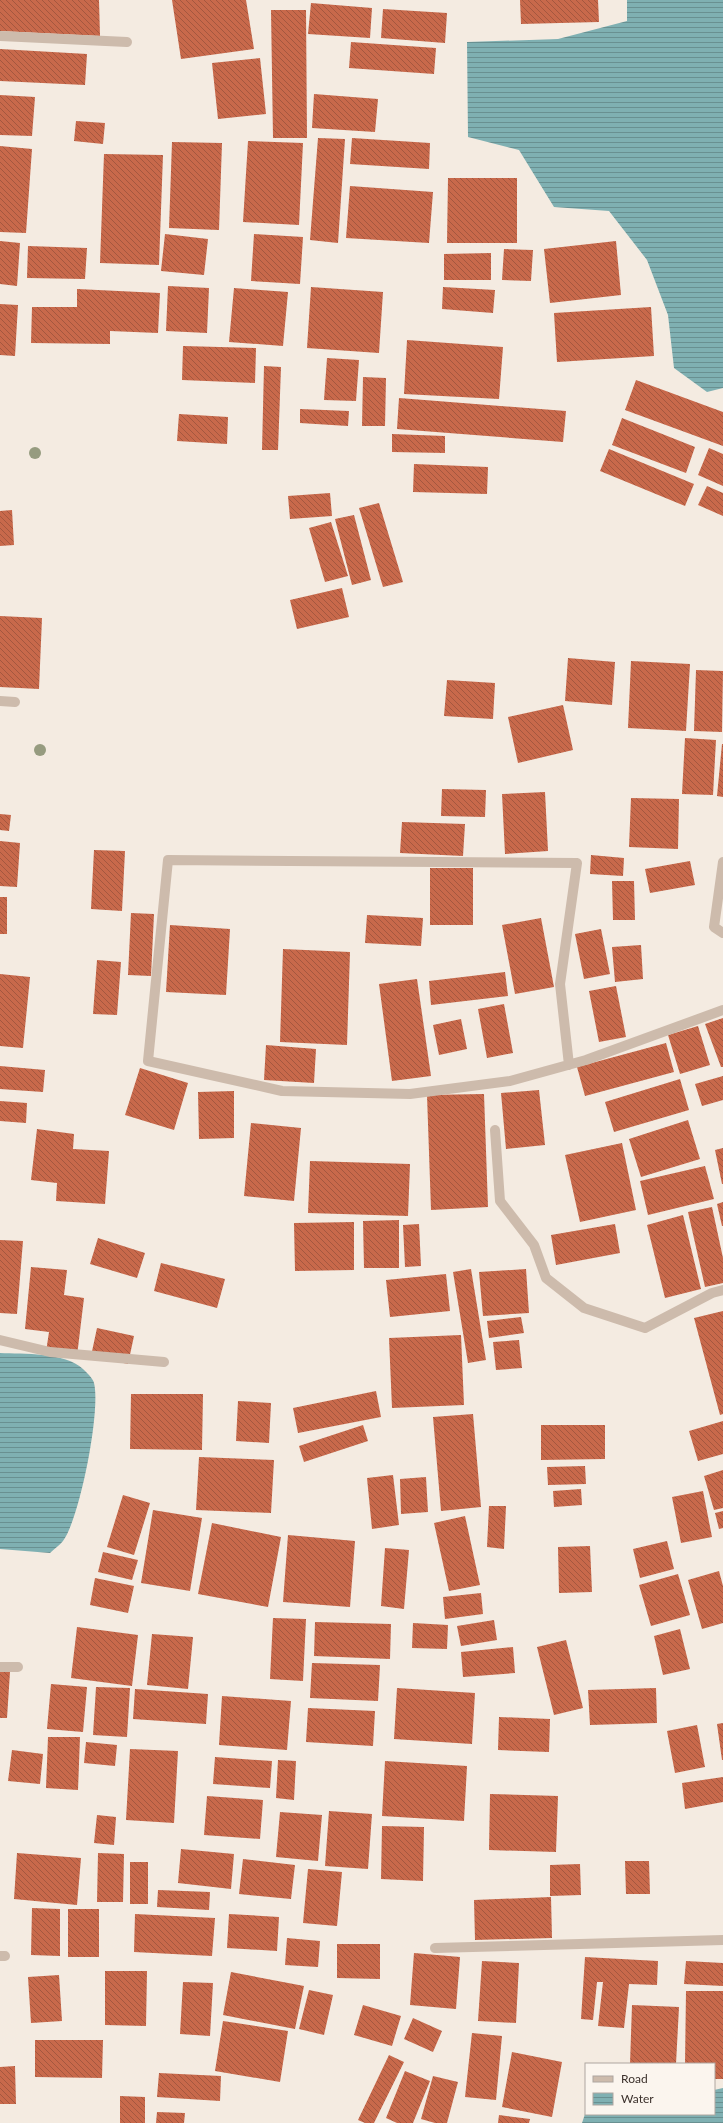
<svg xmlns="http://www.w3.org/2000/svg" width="723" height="2123" viewBox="0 0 723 2123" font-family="Lato,sans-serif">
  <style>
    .water { fill: url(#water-rules) }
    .building { fill: url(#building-back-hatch) }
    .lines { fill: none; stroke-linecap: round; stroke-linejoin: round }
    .minor { stroke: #cdbbac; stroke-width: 10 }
    .tree { fill: #969b7f }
  </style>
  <defs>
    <pattern id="water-rules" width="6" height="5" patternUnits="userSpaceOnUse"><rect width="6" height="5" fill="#7fb0b2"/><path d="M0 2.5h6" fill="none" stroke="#699091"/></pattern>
    <pattern id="building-back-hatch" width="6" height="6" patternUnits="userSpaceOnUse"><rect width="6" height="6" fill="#c8694b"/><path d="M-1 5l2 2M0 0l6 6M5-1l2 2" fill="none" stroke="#a4573f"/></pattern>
  </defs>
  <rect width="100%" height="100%" fill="#f4ebe1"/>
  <!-- water -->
  <path class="water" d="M627 0H723V388L707 392 674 368 668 315 647 260 609 211 554 207 519 150 468 137 467 42 558 39 627 21Z
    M0 1353C23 1354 65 1352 83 1369 86 1372 93 1378 94 1383 101 1410 80 1518 63 1541 60 1545 54 1549 50 1553L0 1549Z
    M723 2088V2123H582L586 2111V2114H714V2090Z"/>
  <!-- building -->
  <path class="building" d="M0 0H99L100 36 0 31Z
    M172 0H246L254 49 181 59Z
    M520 0H598L599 22 521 24Z
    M311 3 372 8 370 38 308 34Z
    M383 9 447 13 445 43 381 38Z
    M271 10H306L307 138H273Z
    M351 42 436 48 434 74 349 68Z
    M0 49 87 54 85 85 0 81Z
    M260 58 266 114 218 119 212 63Z
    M314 94 378 99 375 132 312 128Z
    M0 95 35 97 32 136 0 135Z
    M76 121 105 123 103 144 74 141Z
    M318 138 345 139 338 243 310 240Z
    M352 138 430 143 429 169 350 164Z
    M248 141 303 143 299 225 243 222Z
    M172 142 222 143 219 230 169 228Z
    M0 146 32 149 26 233 0 232Z
    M104 154 163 155 159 265 100 263Z
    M448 178H517V243H447Z
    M350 186 433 192 429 243 346 238Z
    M165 234 208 239 204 275 161 271Z
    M254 234 303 237 300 284 251 281Z
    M0 241 20 243 17 286 0 284Z
    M616 241 621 295 550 303 544 249Z
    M28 246 87 248 85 279 27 278Z
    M504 249 533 250 531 281 502 280Z
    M491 253V280H444V254Z
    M168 286 209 288 207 333 166 331Z
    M311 287 383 292 379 353 307 348Z
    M443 287 495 290 493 313 442 309Z
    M234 288 288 292 283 346 229 342Z
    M77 289 160 293 158 333 110 331V344L31 343 32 307H77Z
    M0 304 18 305 15 356 0 355Z
    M651 307 654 356 557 362 554 313Z
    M407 340 503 347 499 399 404 394Z
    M183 346 256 348 255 383 182 380Z
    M327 358 359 360 356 401 324 400Z
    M264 366 281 367 278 450H262Z
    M363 377 386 378 385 426H362Z
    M636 380 723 412V446L625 410Z
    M399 398 566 411 563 442 397 429Z
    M300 409 349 411 348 426 300 423Z
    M179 414 228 417 227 444 177 441Z
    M622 418 695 447 686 473 612 445Z
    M392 434 445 436V453L392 452Z
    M709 448 723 454V486L698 475Z
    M609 449 694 484 685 506 600 471Z
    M414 464 488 467 487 494 413 492Z
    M707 486 723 493V516L698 505Z
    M330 493 332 516 290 519 288 496Z
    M379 503 403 582 383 587 359 508Z
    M12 510 14 545 0 546V511Z
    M354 515 371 580 352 585 335 519Z
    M331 522 348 576 325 582 309 528Z
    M342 588 349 617 297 629 290 600Z
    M0 616 42 618 39 689 0 687Z
    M568 658 615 662 612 705 565 701Z
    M631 661 690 664 686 731 628 728Z
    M696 670 723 671 722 732 694 731Z
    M447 680 495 683 493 719 444 716Z
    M563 705 573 750 518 763 508 717Z
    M685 738 716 740 713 795 682 794Z
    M722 744H723V797L717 796Z
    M442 789 486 790 485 817 441 816Z
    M545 792 548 851 505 854 502 794Z
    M631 798 679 799 678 849 629 847Z
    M0 814 11 815 9 831 0 830Z
    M402 822 465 824 463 856 400 853Z
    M0 841 20 843 17 887 0 886Z
    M94 850 125 851 122 911 91 909Z
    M591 855 624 858 623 876 590 874Z
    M690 861 695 885 650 893 645 869Z
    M430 868H473V925H430Z
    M612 881H634L635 920H613Z
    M0 897H7V934H0Z
    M131 913 154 914 151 976 128 975Z
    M367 915 423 918 421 946 365 943Z
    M541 918 554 987 515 994 502 925Z
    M170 925 230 929 226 995 166 992Z
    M601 929 610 974 584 979 575 934Z
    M641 945 643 979 615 982 612 947Z
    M283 949 350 952 347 1045 280 1042Z
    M97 960 121 962 117 1015 93 1014Z
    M505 972 508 996 431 1005 429 981Z
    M0 974 30 977 23 1048 0 1046Z
    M417 979 431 1076 392 1081 379 984Z
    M616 986 626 1037 599 1042 589 991Z
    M504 1004 513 1053 487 1058 478 1009Z
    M723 1018V1067H721L705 1024Z
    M461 1019 467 1049 439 1055 433 1025Z
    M698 1026 710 1065 680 1074 668 1035Z
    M666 1043 674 1072 585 1096 577 1067Z
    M266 1045 316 1049 314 1083 264 1080Z
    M0 1066 45 1070 43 1092 0 1089Z
    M140 1068 188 1083 174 1130 125 1115Z
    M723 1076V1100L702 1106 695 1084Z
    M680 1079 689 1110 614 1132 605 1102Z
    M539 1090 545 1145 506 1149 501 1093Z
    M234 1091V1138L199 1139 198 1092Z
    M484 1094 488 1207 431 1210 427 1095Z
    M0 1101 27 1103 26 1123 0 1121Z
    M688 1120 700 1159 641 1177 629 1139Z
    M251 1123 301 1128 294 1201 244 1196Z
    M37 1129 74 1134 73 1149 109 1151 105 1204 56 1201 57 1183 31 1180Z
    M622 1143 636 1210 580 1222 565 1155Z
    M723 1148V1184H722L715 1150Z
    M310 1161 410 1164 408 1216 308 1213Z
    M705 1166 714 1199 648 1215 640 1181Z
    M723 1202V1226H722L717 1204Z
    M712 1207 723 1258V1283L705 1287 688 1212Z
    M683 1215 701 1289 665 1298 647 1225Z
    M399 1220V1268H364L363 1221Z
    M354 1222V1270L295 1271 294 1223Z
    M419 1224 421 1266 405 1267 403 1225Z
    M615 1224 620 1253 556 1265 551 1235Z
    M98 1238 145 1253 137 1278 90 1264Z
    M0 1240 23 1241 17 1314 0 1313Z
    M161 1263 225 1279 217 1308 154 1291Z
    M31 1267 67 1270 64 1295 84 1298 77 1356 46 1352 49 1332 25 1329Z
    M471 1269 486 1360 468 1363 453 1272Z
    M526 1269 529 1313 483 1316 479 1272Z
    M446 1274 450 1311 390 1317 386 1280Z
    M723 1311V1414L720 1415 694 1318Z
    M521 1317 524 1333 489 1338 487 1321Z
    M97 1328 134 1336 128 1364 91 1356Z
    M461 1335 464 1405 392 1408 389 1338Z
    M519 1340 522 1368 496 1370 493 1342Z
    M376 1391 381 1417 298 1433 293 1408Z
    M131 1394H203L202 1450 130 1449Z
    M238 1401 271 1403 269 1443 236 1441Z
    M473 1414 481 1507 441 1511 433 1417Z
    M723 1421V1454L698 1461 689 1431Z
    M363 1425 368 1441 304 1462 299 1446Z
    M541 1425H605V1459L541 1460Z
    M199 1457 274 1460 271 1513 196 1510Z
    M585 1466 586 1484 548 1485 547 1467Z
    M723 1470V1508L714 1510 704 1476Z
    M393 1475 399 1525 372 1529 367 1478Z
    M426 1477 428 1512 401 1514 400 1479Z
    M581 1489 582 1505 554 1507 553 1491Z
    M703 1491 712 1537 681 1543 672 1497Z
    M123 1495 150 1503 134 1555 107 1547Z
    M489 1506H506L504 1549 487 1547Z
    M153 1510 202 1518 190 1591 141 1583Z
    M723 1511V1528L719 1529 715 1513Z
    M465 1516 480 1585 449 1591 434 1523Z
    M212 1523 281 1537 268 1607 198 1594Z
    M288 1535 355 1541 350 1607 283 1602Z
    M667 1541 674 1569 640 1578 633 1549Z
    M590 1546 592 1592 559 1593 558 1547Z
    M385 1548 409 1550 404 1609 381 1606Z
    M103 1552 138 1560 132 1580 98 1572Z
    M719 1571 723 1586V1623L702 1629 688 1580Z
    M678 1574 690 1615 651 1626 639 1585Z
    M95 1578 134 1586 128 1613 90 1605Z
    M481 1593 483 1614 445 1619 443 1597Z
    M273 1618 306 1619 303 1681 270 1679Z
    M494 1620 497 1640 461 1646 457 1626Z
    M315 1622 391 1624 390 1659 314 1656Z
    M413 1623 448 1625 447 1649 412 1648Z
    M77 1627 138 1635 132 1686 71 1678Z
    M680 1629 690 1669 663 1675 654 1636Z
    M152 1634 193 1637 188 1689 147 1685Z
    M566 1640 583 1708 554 1715 537 1647Z
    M513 1647 515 1673 463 1677 461 1652Z
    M312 1663 380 1665 378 1701 310 1698Z
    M0 1671 10 1672 7 1718H0Z
    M51 1684 87 1687 83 1732 47 1729Z
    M96 1687 130 1688 127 1737 93 1735Z
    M397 1688 475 1693 472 1744 394 1739Z
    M656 1688 657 1723 590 1725 588 1690Z
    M135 1689 208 1694 206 1724 133 1719Z
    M222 1696 291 1701 287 1750 219 1745Z
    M308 1708 375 1711 373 1746 306 1742Z
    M499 1717 550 1719 549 1752 498 1750Z
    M723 1723V1760H722L717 1724Z
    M697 1725 705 1767 675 1773 667 1731Z
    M48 1737H80L78 1790 46 1788Z
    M86 1742 117 1745 115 1766 84 1763Z
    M130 1749 178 1751 174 1823 126 1820Z
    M12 1750 43 1754 40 1784 8 1781Z
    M215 1757 272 1761 270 1788 213 1784Z
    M278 1760 296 1761 294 1800 276 1798Z
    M385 1761 467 1766 464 1821 382 1816Z
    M723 1777V1802L685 1809 682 1783Z
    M490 1794 558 1796 556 1852 489 1850Z
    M207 1796 263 1800 260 1839 204 1835Z
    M329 1811 372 1814 368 1869 325 1866Z
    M280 1812 322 1815 318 1861 276 1857Z
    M97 1815 116 1817 114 1845 94 1843Z
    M382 1826 424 1827 423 1881 381 1879Z
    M181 1849 234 1854 231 1889 178 1883Z
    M17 1853 81 1858 77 1905 14 1899Z
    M98 1853 124 1854 123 1902H97Z
    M243 1859 295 1865 291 1899 239 1894Z
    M625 1861H649L650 1894H626Z
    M130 1862H148V1904H130Z
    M580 1864 581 1895 550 1896V1865Z
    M308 1869 342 1872 337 1926 303 1923Z
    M158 1890 210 1892 209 1910 157 1907Z
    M551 1897 552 1938 475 1940 474 1900Z
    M32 1908 60 1909V1956L31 1955Z
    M68 1909H99V1957H68Z
    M135 1914 215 1918 212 1956 134 1952Z
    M229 1914 279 1917 277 1951 227 1948Z
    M287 1938 320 1941 318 1967 285 1965Z
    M337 1944H380V1979L337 1978Z
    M414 1953 460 1957 456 2009 410 2005Z
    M585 1957 658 1961 657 1985 629 1984 624 2028 598 2026 603 1982H597L593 2020 581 2019Z
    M482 1961 519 1963 516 2023 478 2021Z
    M686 1961 723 1963V1986L684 1984Z
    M105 1971H147L146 2026 105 2025Z
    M231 1972 304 1986 295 2029 223 2015Z
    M59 1975 62 2021 31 2023 28 1977Z
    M183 1982 213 1983 210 2036 180 2034Z
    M309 1990 333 1995 324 2035 299 2029Z
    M686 1991H723V2079H714V2064H685Z
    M363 2005 401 2016 392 2046 354 2035Z
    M632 2005 679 2007 676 2064H630Z
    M413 2018 442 2031 433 2052 404 2039Z
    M223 2021 288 2031 280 2082 215 2071Z
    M472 2033 502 2036 496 2100 465 2097Z
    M35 2040H103L102 2078 35 2077Z
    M512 2052 562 2062 552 2117 502 2107Z
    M389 2055 404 2062 374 2123H365L358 2120Z
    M15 2066 16 2104H0V2067Z
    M405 2071 430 2081 413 2123H397L386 2118Z
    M159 2073 221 2076 220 2101 157 2097Z
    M433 2076 458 2082 447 2123H435L421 2119Z
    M120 2096 145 2097V2123H120Z
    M157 2112 185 2113 184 2123H156Z
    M499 2115 530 2119 529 2123H498Z"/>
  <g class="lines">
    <!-- minor -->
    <path class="minor" d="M0 36 127 42
      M0 701 15 702
      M723 862 714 927 723 933
      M569 1065 560 984 577 863 168 860 148 1061 282 1091 410 1094 510 1081 586 1060 723 1010
      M495 1130 500 1201 534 1245 546 1278 584 1308 645 1328 712 1293 723 1290
      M0 1340 50 1352 164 1362
      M0 1667H18
      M435 1948 723 1940
      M0 1956H5"/>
  </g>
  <!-- trees -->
  <g class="tree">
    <circle cx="35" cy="453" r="6"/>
    <circle cx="40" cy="750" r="6"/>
  </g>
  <!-- legend -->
  <rect x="585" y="2063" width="130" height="52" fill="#fbf5ee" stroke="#aea6a0"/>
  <rect x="593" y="2076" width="20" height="6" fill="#cdbbac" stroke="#aea6a0"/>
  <text x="621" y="2083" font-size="12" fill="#3b302b">Road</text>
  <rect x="593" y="2093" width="20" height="12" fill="url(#water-rules)" stroke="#aea6a0"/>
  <text x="621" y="2103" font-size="12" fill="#3b302b">Water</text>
</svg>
